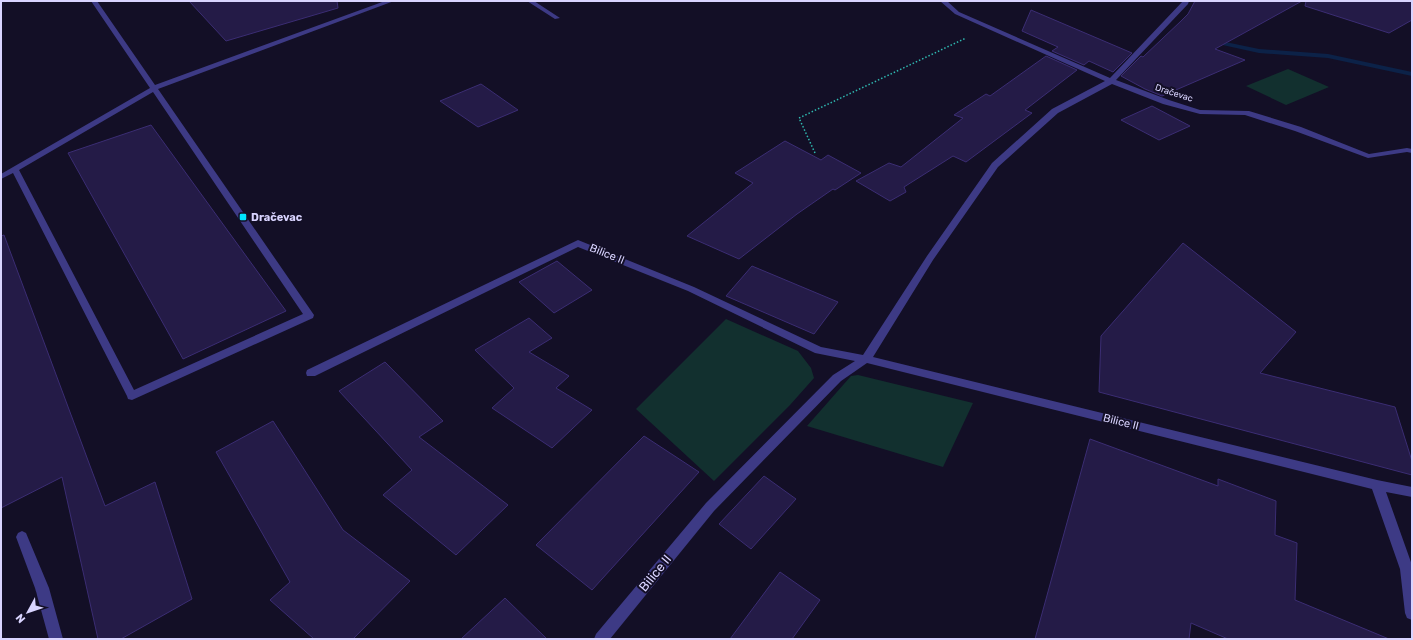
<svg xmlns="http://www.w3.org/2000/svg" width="1413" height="640" viewBox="0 0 1413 640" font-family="Rubik,sans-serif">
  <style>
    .green { fill: #12302f }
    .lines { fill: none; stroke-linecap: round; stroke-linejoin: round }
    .stream { fill: #0c2248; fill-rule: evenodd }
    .building { fill: #241b47; stroke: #3b2d73 }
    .path { stroke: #2fb8b0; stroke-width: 1.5; stroke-dasharray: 1.5 2; stroke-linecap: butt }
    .minor { fill: #3d3a85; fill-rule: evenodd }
    .poi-dot { fill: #00e5ff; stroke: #130f26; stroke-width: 1.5 }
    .labels { text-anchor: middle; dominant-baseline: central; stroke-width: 4; stroke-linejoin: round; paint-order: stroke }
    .far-street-label { font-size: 9px; fill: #d9d4ff; stroke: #130f26 }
    .poi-label { font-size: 11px; font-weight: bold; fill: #d9d4ff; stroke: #130f26; text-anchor: start }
    .street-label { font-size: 11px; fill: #d9d4ff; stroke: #130f26 }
    .near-street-label { font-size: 13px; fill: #d9d4ff; stroke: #130f26 }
  </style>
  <rect width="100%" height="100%" fill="#130f26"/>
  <!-- green -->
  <path class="green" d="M1288 69 1329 87 1286 105 1246 86Z
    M726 319 798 351 811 368 814 378 790 405 714 481 636 409Z
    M858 375 973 403 943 467 807 426 851 376Z"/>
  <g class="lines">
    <!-- stream -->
    <path class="stream" d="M1211 39 1259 49 1328 54 1412 72V76L1328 58 1259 53 1209 42 1208 41Z"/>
  </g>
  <!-- building -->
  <path class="building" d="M189 1H337L338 8 226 41Z
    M1195 1H1302L1215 49 1245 60 1162 96 1145 89 1121 76 1141 56 1143 57 1181 21 1188 14Z
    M1306 1H1412V20L1389 33 1305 6Z
    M1031 10 1132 53 1113 72 1089 61 1084 65 1052 51 1058 47 1022 31Z
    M1046 56 1077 70 1025 110 1032 113 966 162 953 156 904 187 906 192 890 201 856 181 889 163 901 167 963 118 954 115 986 94 990 96Z
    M481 84 518 110 478 127 440 101Z
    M1152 106 1190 126 1159 140 1121 120Z
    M151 125 286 311 183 359 68 153Z
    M785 141 821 160 828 155 861 173 835 190 833 189 797 214 739 259 687 236 753 183 735 173Z
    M4 235 105 506 155 482 192 599 121 639H98L62 477 1 508V236Z
    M1183 243 1296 332 1260 373 1395 407 1412 461V475L1099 392 1101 336Z
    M557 261 592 290 554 313 519 282Z
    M752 266 838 302 814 334 726 296Z
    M529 318 552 338 529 352 569 376 556 388 592 410 552 448 492 408 514 388 475 350Z
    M385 362 443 421 419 437 508 505 456 555 383 495 412 470 339 391Z
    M273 421 343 530 410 581 353 639H314L270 600 290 582 216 452Z
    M644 436 699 472 592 590 536 545Z
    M1090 439 1218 486V479L1276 501 1275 535 1297 543 1295 600 1389 639H1228L1191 623 1189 639H1035Z
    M764 476 796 499 751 549 719 524Z
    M780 572 820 600 792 639H730Z
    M505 598 547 639H461Z"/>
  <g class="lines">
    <!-- path -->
    <path class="path" d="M815 153 799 118 966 38"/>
    <!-- minor -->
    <path class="minor" d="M91 1H97L155 85 385 1H394L158 89 314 315 313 318 132 400 128 399 127 396 13 173 1 179V174L150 88ZM153 92 303 314 134 390 19 170Z
      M527 1H534L560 18 555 19Z
      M940 1H947L959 12 1110 78 1183 1H1189L1188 4 1116 80 1169 100 1200 110 1249 111 1301 127 1369 154 1407 148 1412 149V153L1407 152 1368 158 1295 131 1245 115 1200 114 1163 104 1112 84 1058 113 998 167 933 260 873 357 1377 480 1412 487V497L1386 492 1412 565V620L1407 618 1405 613 1400 569 1372 489 867 363 841 381 714 511 610 639H594L596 634 706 503 833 375 855 361 815 353 688 291 578 247 315 376H307L306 373 307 370 578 240 694 287 821 347 863 355 927 256 992 163 1052 109 1105 81 955 14Z
      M22 531 26 533 49 588 63 639H49L35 588 16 537 18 533Z"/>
  </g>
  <!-- markers -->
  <rect class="poi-dot" x="239" y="213" width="8" height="8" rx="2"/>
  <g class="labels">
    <!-- far-street labels -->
    <g class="far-street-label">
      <text transform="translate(1174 93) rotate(18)">Dračevac</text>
    </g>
    <!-- poi labels -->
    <g class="poi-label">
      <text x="251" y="217">Dračevac</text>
    </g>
    <!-- street labels -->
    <g class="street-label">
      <text transform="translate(607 254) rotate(22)">Bilice II</text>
      <text transform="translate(1121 422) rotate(14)">Bilice II</text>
    </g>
    <!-- near-street labels -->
    <g class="near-street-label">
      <text transform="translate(655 573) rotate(-51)">Bilice II</text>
    </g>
  </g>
  <!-- border -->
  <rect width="1413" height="640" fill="none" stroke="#d9d4ff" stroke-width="4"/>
  <!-- north arrow -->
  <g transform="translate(28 612) rotate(230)" stroke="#130f26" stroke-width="3" paint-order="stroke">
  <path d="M0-3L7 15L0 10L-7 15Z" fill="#d9d4ff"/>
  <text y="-6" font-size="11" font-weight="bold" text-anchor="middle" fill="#d9d4ff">N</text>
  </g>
</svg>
